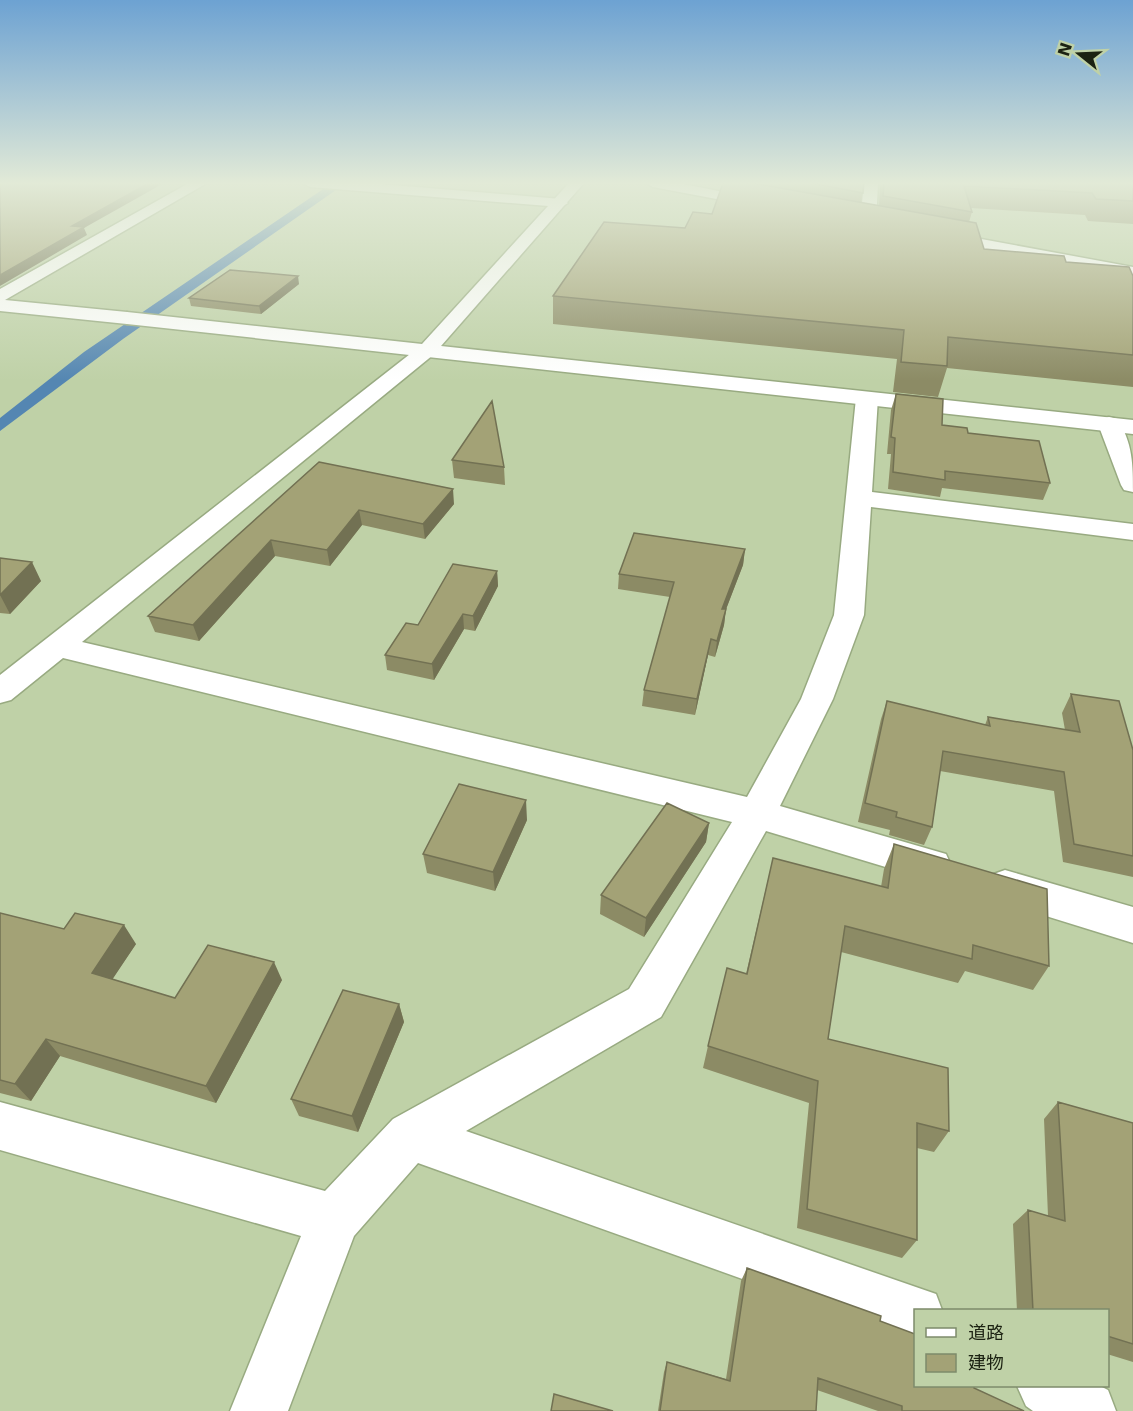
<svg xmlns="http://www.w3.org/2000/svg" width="1133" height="1411" viewBox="0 0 1133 1411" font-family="'DejaVu Sans','Noto Sans JP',sans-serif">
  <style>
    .water { fill: #5486b2 }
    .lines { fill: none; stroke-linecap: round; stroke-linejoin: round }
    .minor-casing { stroke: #98aa81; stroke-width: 3 }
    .tertiary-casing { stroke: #98aa81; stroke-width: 3 }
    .minor { fill: #fff; fill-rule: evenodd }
    .tertiary { fill: #fff; fill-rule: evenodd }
    .wall { fill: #8c8b65 }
    .shaded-wall { fill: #727153 }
    .building { fill: #a3a276; stroke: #727153; stroke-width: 1.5 }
  </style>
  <rect width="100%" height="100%" fill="#bfd1a7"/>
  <!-- water -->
  <path class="water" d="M332 183H346L123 339 0 431V418L84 352Z"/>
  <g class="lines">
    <defs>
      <path id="minor" d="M189 183H207L5 300 127 312 136 318 134 322 127 324 0 311V289Z
        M303 183H368L561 199 568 203 561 207 310 187Z
        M426 345 433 347 436 351 433 355 82 642 747 797 801 699 834 615 856 398 859 393H875L878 398 872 492 1133 524V540L871 507 864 615 833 699 780 806 946 854 951 865 946 876 932 881 766 831 661 1017 466 1131 936 1294 942 1310H916V1341L418 1163 354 1236 288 1411H230L301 1236 0 1150V1102L325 1191 393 1119 629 989 732 822 63 658 11 700 0 703V675L419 347Z
        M1109 417 1117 419C1133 442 1133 466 1133 492L1124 490 1121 485 1098 424 1101 419Z
        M1005 870 1133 907V943L991 899 985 887 991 875Z
        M1017 1386H1100L1108 1390 1116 1411H1033L1026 1406Z"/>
      <path id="tertiary" d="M569 183H584L441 346 1133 420V434L127 324 118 318 127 312 422 344Z
        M646 183H678L764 200 771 204 764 208 653 187Z
        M864 183H878L876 223 868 228 860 223Z
        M938 231 1133 267V277L932 239 930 236 932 233Z"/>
    </defs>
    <!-- minor casing -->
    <use href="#minor" class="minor-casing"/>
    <!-- tertiary casing -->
    <use href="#tertiary" class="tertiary-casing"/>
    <!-- minor -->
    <use href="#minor" class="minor"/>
    <!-- tertiary -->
    <use href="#tertiary" class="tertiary"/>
  </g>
  <!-- wall -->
  <path class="wall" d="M723 183H864L861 203 879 206 880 183H1133V224L1088 221 1085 215 971 208 972 212 969 222 984 249 1066 262 1133 276V387L947 368 938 397 893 392 897 359 553 324V296L712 214Z
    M299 284 261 314 191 306 189 298Z
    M896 394 942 425 968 433 1050 483 1043 500 942 488 940 497 888 489 891 454H887L891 410Z
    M452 460 504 467 505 485 454 478Z
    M319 462 454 504 425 539 362 525 330 566 275 556 199 641 155 632 148 616Z
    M745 549 743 565 726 609 724 625 715 657 708 655 695 715 642 706 644 690 670 597 618 589 619 574Z
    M0 558 41 581 10 614 0 613Z
    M497 571 498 586 475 631 464 629 434 680 387 670 385 655 418 625Z
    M1071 694 1133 750V877L1063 862 1054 791 940 771 932 827 924 845 889 835 890 830 858 822 881 719 887 701 985 725 988 717 1065 730 1062 713Z
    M527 820 495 891 427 873 423 854Z
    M709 823 706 842 644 937 600 914 601 895Z
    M894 844 1049 966 1033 990 965 971 958 983 841 952 828 1039 949 1131 934 1152 917 1148V1240L902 1258 797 1228 809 1103 703 1068 708 1046 746 974 773 858 881 887 884 869Z
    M0 913 64 929 136 944 112 979 175 998 282 980 216 1103 60 1056 31 1101 0 1093Z
    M399 1004 404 1022 358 1132 299 1116 291 1099Z
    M1058 1102 1133 1123V1362L1107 1354V1311H1017L1013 1224 1028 1210 1048 1216 1044 1119Z
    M747 1268 880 1321 974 1388 1024 1411H878L817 1390 816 1411H658L664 1372 667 1362 726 1379 741 1281Z"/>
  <!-- shaded-wall -->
  <path class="shaded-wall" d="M149 183H164L84 228 87 235 0 286V275L72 226Z
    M298 276 299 284 261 314 259 306Z
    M453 489 454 504 425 539 423 524Z
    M359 510 362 525 330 566 327 550Z
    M271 540 275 556 199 641 193 625Z
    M745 549 743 565 720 625 722 609Z
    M32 562 41 581 10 614 0 595Z
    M497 571 498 586 475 631 473 616Z
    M726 609 724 625 715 657 717 641Z
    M463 614 464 629 434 680 432 664Z
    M711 639 708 655 695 715 697 699Z
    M526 800 527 820 495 891 493 872Z
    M709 823 706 842 644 937 646 918Z
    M124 925 136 944 104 992 92 973Z
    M274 962 282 980 216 1103 206 1086Z
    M399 1004 404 1022 358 1132 352 1116Z
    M46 1039 60 1056 31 1101 15 1084Z"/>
  <!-- building -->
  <path class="building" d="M0 183H149L72 226 84 227 0 275Z
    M723 183H752L976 223 984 249 1064 256 1066 262 1129 267 1133 276V355L948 337 947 366 901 362 904 330 553 296 604 222 685 228 693 212 712 214Z
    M811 183H864L863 193Z
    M884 183H1133V201L1096 199 1092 193 964 186 972 212 883 196Z
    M230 270 298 276 259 306 189 298Z
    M896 394 943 399 942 425 967 428 968 433 1039 441 1050 483 945 471V480L893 472 895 438 891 437Z
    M492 401 504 467 452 460Z
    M319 462 453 489 423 524 359 510 327 550 271 540 193 625 148 616Z
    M634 533 745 549 722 609H726L717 641 711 639 697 699 644 690 674 582 619 574Z
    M0 558 32 562 0 595Z
    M453 564 497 571 473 616 463 614 432 664 385 655 406 623 418 625Z
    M1071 694 1119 701 1133 750V856L1074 844 1064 772 943 751 932 827 896 817 897 812 865 803 887 701 990 726 988 717 1080 732Z
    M459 784 526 800 493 872 423 854Z
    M667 803 709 823 646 918 601 895Z
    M894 844 1047 889 1049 966 973 945 972 959 845 926 828 1039 948 1068 949 1131 917 1123V1240L807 1209 818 1081 708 1046 727 968 747 974 773 858 888 888Z
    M0 913 64 929 75 913 124 925 92 973 175 998 208 945 274 962 206 1086 46 1039 15 1084 0 1080Z
    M343 990 399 1004 352 1116 291 1099Z
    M1058 1102 1133 1123V1344L1107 1336V1311H1033L1028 1210 1065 1221Z
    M747 1268 881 1316 880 1321 915 1334V1386H974V1388L1024 1411H902V1406L818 1378 816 1411H660L667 1362 730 1381Z
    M554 1394 613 1411H551Z"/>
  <!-- sky -->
  <linearGradient id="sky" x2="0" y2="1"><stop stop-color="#6da2d2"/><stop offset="0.48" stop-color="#e2ead7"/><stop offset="1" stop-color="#e2ead7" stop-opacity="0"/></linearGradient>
  <rect width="1133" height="381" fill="url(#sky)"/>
  <!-- legend -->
  <rect x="914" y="1309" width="195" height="78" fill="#bfd1a7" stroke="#7e8b6b" stroke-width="1.5"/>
  <rect x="926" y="1328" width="30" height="9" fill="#ffffff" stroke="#7e8b6b" stroke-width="1.5"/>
  <text x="968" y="1339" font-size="18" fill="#1c2212">道路</text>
  <rect x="926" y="1354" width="30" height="18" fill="#a3a276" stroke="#7e8b6b" stroke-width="1.5"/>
  <text x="968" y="1369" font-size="18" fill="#1c2212">建物</text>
  <!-- north arrow -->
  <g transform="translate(1079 54) rotate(288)" stroke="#bfd1a7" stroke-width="4.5" paint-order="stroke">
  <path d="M0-4.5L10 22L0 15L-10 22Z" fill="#1c2212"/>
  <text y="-9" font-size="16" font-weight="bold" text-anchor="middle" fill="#1c2212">N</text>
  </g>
</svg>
